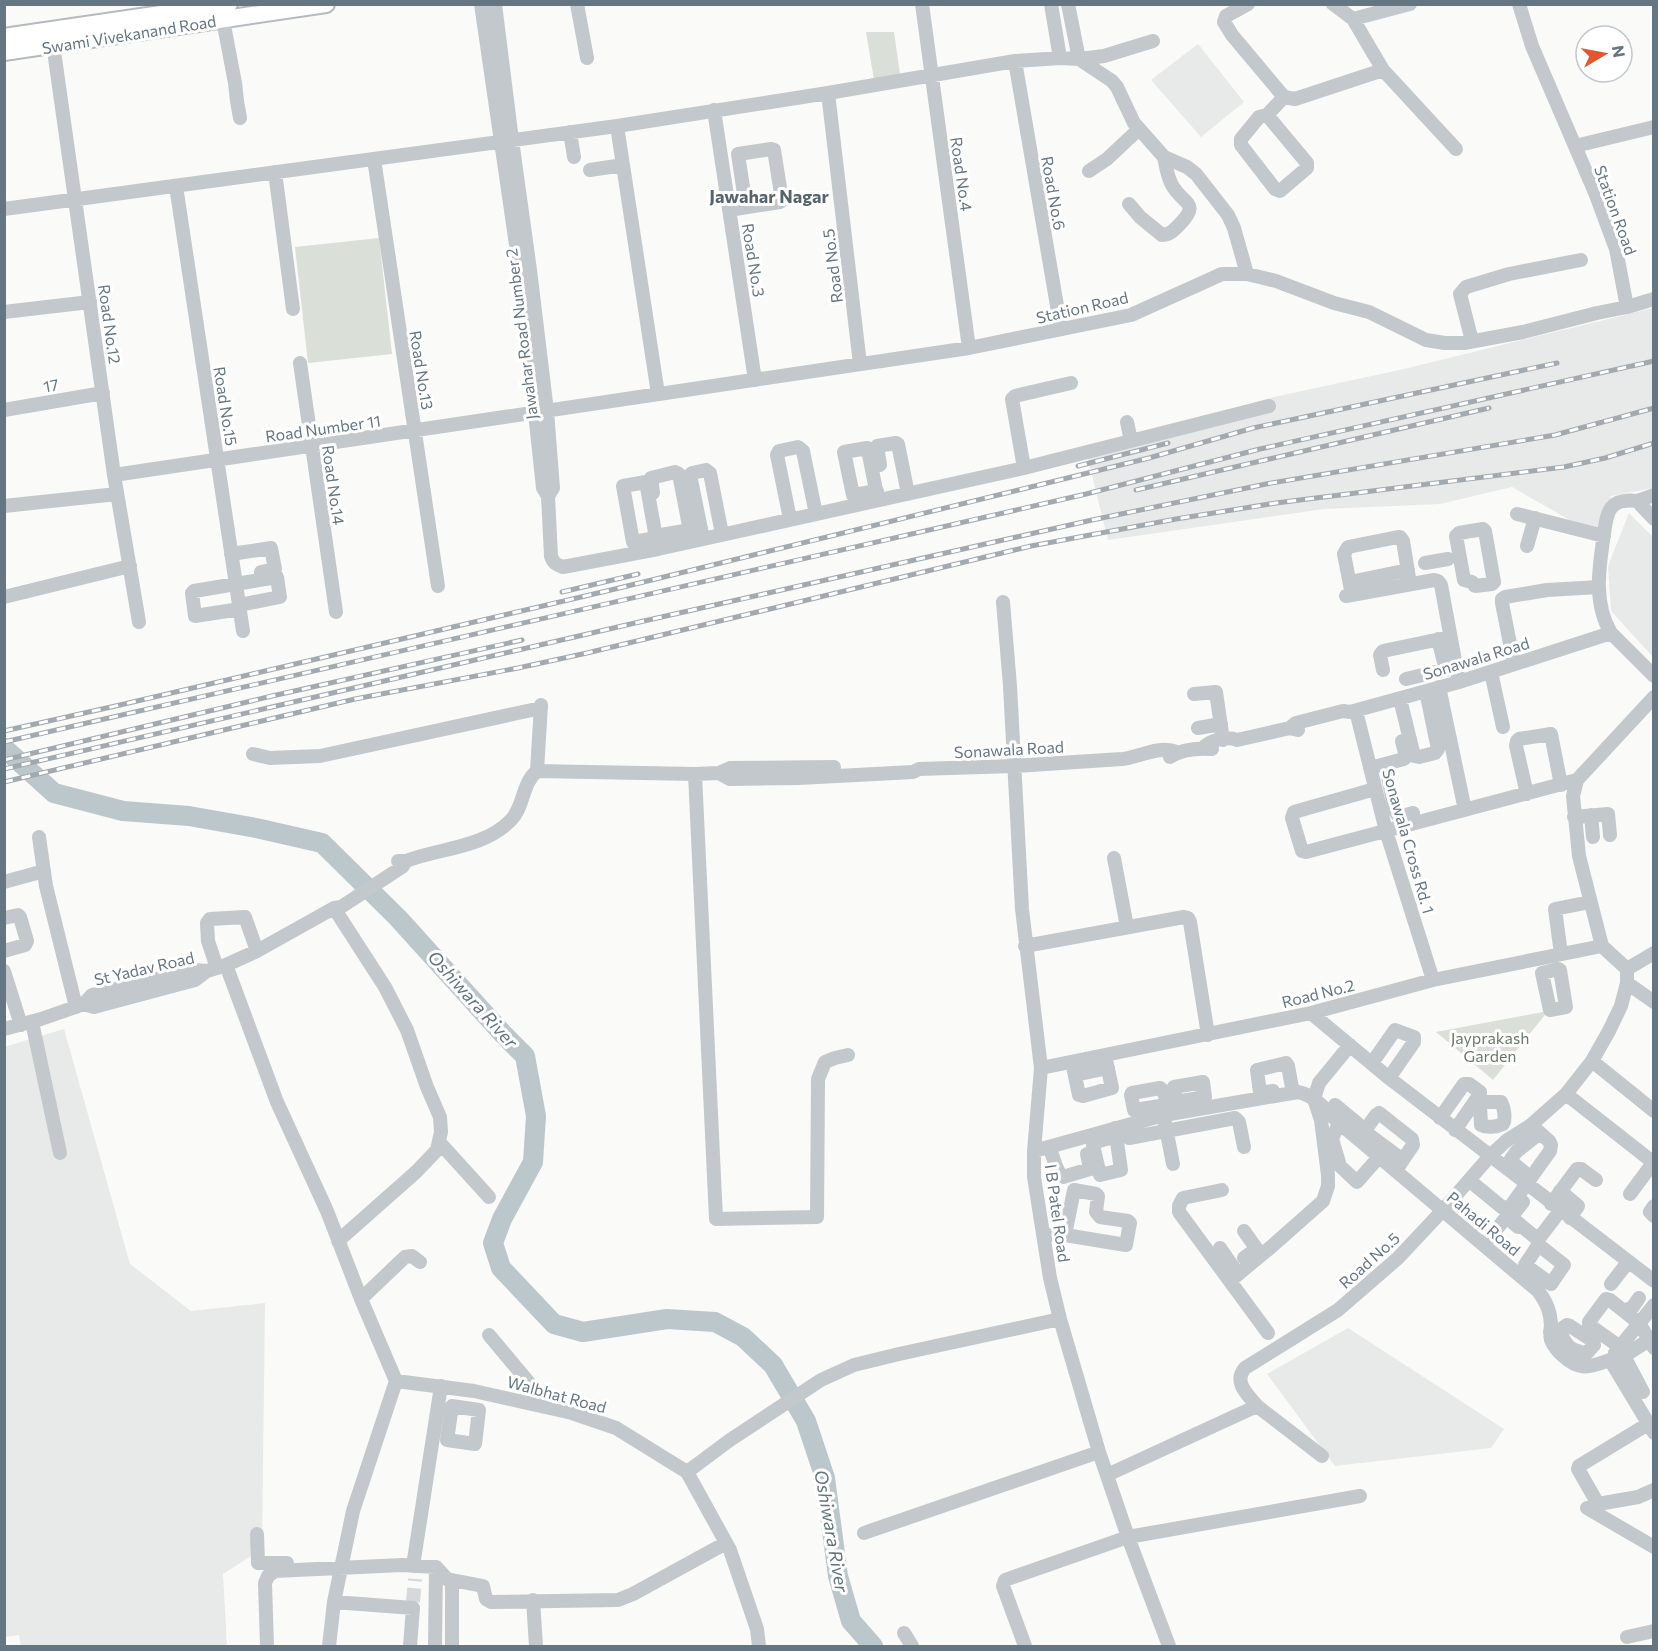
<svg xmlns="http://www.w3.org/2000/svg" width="1658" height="1651" viewBox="0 0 1658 1651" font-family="Commissioner,sans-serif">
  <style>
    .built { fill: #e8e9e9 }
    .green { fill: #dadfd7 }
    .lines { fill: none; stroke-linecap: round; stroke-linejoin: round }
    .river { stroke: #bbc7cb; stroke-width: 20 }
    .minor-tunnel { stroke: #d5d9db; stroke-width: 14; stroke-dasharray: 14 7; stroke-linecap: butt }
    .major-casing { stroke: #b5babe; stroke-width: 20 }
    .minor { stroke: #c3c8cc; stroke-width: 14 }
    .major { stroke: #fff; stroke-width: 16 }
    .rail-casing { stroke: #a2aab0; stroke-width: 5 }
    .rail { stroke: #fff; stroke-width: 3; stroke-dasharray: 9; stroke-linecap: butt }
    .labels { text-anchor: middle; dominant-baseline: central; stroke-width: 6; stroke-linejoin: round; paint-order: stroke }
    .street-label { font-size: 16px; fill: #657683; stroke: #fff }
    .park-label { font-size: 16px; fill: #687a64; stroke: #fff }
    .neighbourhood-label { font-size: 18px; font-weight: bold; fill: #57646e; stroke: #fff }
    .water-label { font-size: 18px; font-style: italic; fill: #60757c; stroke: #fff }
  </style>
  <rect width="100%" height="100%" fill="#fafaf8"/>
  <!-- built -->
  <path class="built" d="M1198 44 1244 102 1201 137 1151 80Z
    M1653 308V488L1611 496 1594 534 1512 487 1440 504 1324 509 1108 540 1086 451 1274 397 1404 369Z
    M1629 513 1653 537V657L1611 611 1608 566Z
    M64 1029 130 1264 191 1311 265 1303 262 1549 223 1574 227 1646H21L19 1635 5 1637 4 1047Z
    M1348 1328 1504 1429 1491 1448 1335 1466 1267 1374Z"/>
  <!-- green -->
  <path class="green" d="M866 32H894L900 74 874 80Z
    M379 238 392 354 308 363 295 247Z
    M1548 1011 1493 1080 1436 1032Z"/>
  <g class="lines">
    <!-- river -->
    <path class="river" d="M4 748 54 793 123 811 189 816 256 828 322 843 398 918 503 1034 525 1056 536 1116 533 1162 502 1219 493 1243 501 1268 554 1324 583 1332 667 1319 715 1322 743 1337 773 1365 806 1421 825 1478 838 1576 851 1621 873 1646"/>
    <!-- minor-tunnel -->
    <path class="minor-tunnel" d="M413 1602 415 1579"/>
    <defs>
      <path id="major" d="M4 37 229 4
        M4 52 326 4"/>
    </defs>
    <!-- major casing -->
    <use href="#major" class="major-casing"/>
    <!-- minor -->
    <path class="minor" d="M481 4 520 272 543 488 548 496 551 556C553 563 557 565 563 567L658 549 1024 468 1269 406
      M495 4 512 140 530 270 547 411 553 488 548 496
      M577 4 587 58
      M922 4 969 348
      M1051 4 1060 58
      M1068 4 1079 59 1112 81 1117 87 1134 123 1164 157 1187 167 1196 174 1228 215 1234 228 1247 274
      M1248 4 1226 16 1224 22 1232 35 1284 97 1295 99 1383 70
      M1333 4 1353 19 1410 4
      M1519 4 1532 46 1596 195 1616 249 1627 307
      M1353 19 1383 70 1456 149
      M223 20 235 83 237 101 240 118
      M52 37 114 475 139 622
      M1015 61 1061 329
      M828 93 860 364
      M714 110 755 380
      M1267 115 1259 117 1241 139V145L1275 189 1280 191 1307 168V163L1267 115 1284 97
      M617 126 658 394
      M570 132 574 157
      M1575 146 1654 127
      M374 159 438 586
      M590 170 623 165
      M1089 171 1107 159 1139 129
      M275 172 293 309
      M176 186 243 631
      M1129 204 1140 217 1162 235C1169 235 1173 231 1178 226 1202 202 1183 205 1172 185 1167 176 1166 166 1164 157
      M4 209 617 126 828 93 1015 61 1060 58 1079 59 1104 56 1153 41
      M729 210 780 202 782 200 774 150 771 149 738 154 746 207
      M4 312 90 302
      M1472 341 1460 294 1466 287 1509 274 1581 260
      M300 363 336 612
      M4 410 103 393
      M1127 422 1131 441
      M880 465 877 446 896 443 898 444 908 494
      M1024 468 1012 399 1015 396 1071 383
      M114 475 969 348 1131 315 1222 274H1247L1276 281 1334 303 1369 312 1426 340 1445 343H1464L1523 332 1597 313 1627 307 1654 299
      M877 491 853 495 844 452 867 448 868 450 878 500
      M653 493 651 478 675 472 679 474 692 541
      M1637 501 1654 495
      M4 506 117 494
      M1517 514 1604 536
      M790 519 777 455 779 451 798 447 803 451 816 514
      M1654 519 1637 501C1628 500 1617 500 1611 508 1606 515 1605 526 1604 534 1599 567 1593 603 1611 633L1654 676
      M1483 529 1485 531 1494 582 1492 584 1475 586 1472 582 1464 580 1456 536 1459 533Z
      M661 535 690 530
      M656 538 633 542 623 486 646 482 658 549
      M703 539 690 475 692 473 706 470 710 473 722 534
      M1527 546 1535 518
      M231 554 271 548 275 569 261 572
      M1425 563 1448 559
      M1350 582 1408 570
      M1352 595 1344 554 1348 547 1398 537H1400L1403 541 1410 584
      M1346 596 1434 580 1438 581 1441 585 1459 682
      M4 597 130 566
      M1003 602 1010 686 1022 909 1041 1068 1034 1151V1177L1050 1278 1060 1319 1099 1452 1128 1537 1169 1646
      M239 605 280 597 277 577 194 591 192 593 195 616 240 609
      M1438 639 1446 670
      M1514 664 1502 603V599L1505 597 1547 590 1599 587
      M1383 670 1380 655 1383 651 1450 637
      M1491 672 1503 727
      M1406 679 1456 667
      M1439 687 1465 810
      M1194 694 1216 692 1223 740
      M1400 699 1414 756 1419 757 1435 753 1438 749 1426 691
      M1356 711 1386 831 1433 980
      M1198 728 1221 724
      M1290 728 1296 723 1343 711 1350 712 1459 682 1611 633
      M1203 748C1210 740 1227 736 1237 740L1290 728 1298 730
      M253 754 270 758 320 756 541 708
      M1170 757C1182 749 1198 748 1212 749
      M1370 768 1404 759 1405 753 1402 741
      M537 771 695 774 719 773 730 768 834 767
      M1387 772 1395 811 1397 814 1403 816 1413 813
      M719 773 730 779 799 778 913 772 919 769 1014 766 1122 759C1140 757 1159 745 1177 752
      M695 774 716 1219 817 1217 818 1079 825 1062 835 1058 848 1055
      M1375 789 1294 812 1292 818 1302 851 1306 852 1577 780
      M1527 794 1516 746 1517 741 1519 739 1551 734 1561 785
      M1591 815 1593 837
      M1574 817 1608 814 1610 835
      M39 837 46 886 76 1007
      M1114 858 1127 927
      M398 861H406C440 848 484 848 511 820 524 807 522 783 537 771L541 705
      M4 882 44 871
      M334 908 385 987 407 1030 427 1087 440 1117 441 1132 437 1150 416 1172 338 1241
      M4 918 18 915 20 917 27 941 25 945 4 951
      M1025 946 1184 917 1188 918 1190 922 1208 1035
      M1602 946 1579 856 1573 796 1577 780 1654 697
      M1602 946 1627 969
      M1561 954 1555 909 1590 902
      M226 965 277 1102 327 1211 361 1299 396 1381 353 1511 334 1602 329 1646
      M217 968 208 941 207 923 210 919 245 917 257 951
      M1558 969 1560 970 1566 1007 1550 1010 1542 973Z
      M1627 969 1654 953
      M4 971 21 1025
      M1627 983 1654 1002
      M84 1004 94 1007 195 980 207 971
      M1311 1013 1389 1078 1654 1281
      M32 1022 60 1153
      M4 1029 41 1019 84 1004 92 995 193 970 207 971 226 965 257 951 334 908 341 907 402 867 406 861
      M1592 1061 1654 1111
      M1072 1062 1079 1095 1083 1096 1112 1088 1105 1055
      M1372 1063 1395 1030 1414 1037V1042L1389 1078
      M1041 1068 1311 1013 1433 980 1602 946
      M1075 1075 1108 1068
      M1203 1082 1205 1097 1176 1102 1174 1087Z
      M1273 1091 1260 1093 1257 1070 1286 1063 1288 1066 1293 1093
      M1566 1094 1654 1163
      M1484 1102H1501C1504 1107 1506 1119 1503 1124 1497 1127 1487 1128 1481 1125L1480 1105Z
      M1167 1105 1134 1110 1131 1095 1132 1093 1160 1088C1167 1093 1167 1105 1168 1114
      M1335 1105 1359 1125
      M1346 1114 1339 1123 1332 1139 1340 1166 1357 1182 1379 1157
      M1440 1118 1464 1084H1469L1480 1092V1094L1455 1130
      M1165 1123 1173 1164
      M1364 1131 1403 1160
      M1110 1138 1095 1142 1093 1145 1100 1175 1121 1170 1115 1128
      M1129 1138 1235 1118 1239 1122 1244 1147
      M1359 1139 1376 1115 1379 1113 1412 1139 1413 1145 1396 1170
      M440 1143 489 1197
      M1048 1147C1055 1156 1054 1170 1063 1177L1090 1169 1087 1154
      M1034 1151 1164 1115 1298 1092C1315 1095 1328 1112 1339 1123L1538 1291C1547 1302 1551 1312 1551 1326 1550 1330 1550 1335 1551 1340 1553 1345 1558 1352 1562 1355 1580 1372 1589 1367 1610 1360
      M1525 1173 1512 1162 1511 1159 1516 1152 1540 1133
      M1470 1181 1503 1208 1510 1207 1550 1151 1551 1145 1549 1141 1531 1125
      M1222 1190 1183 1198 1179 1206V1212L1268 1333
      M1560 1191 1578 1206 1570 1218
      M1630 1194 1653 1163
      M1523 1202 1512 1216V1218L1536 1238 1540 1237 1560 1211
      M1551 1204 1577 1169H1581L1596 1180
      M1654 1206 1650 1212 1654 1216
      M1244 1231 1256 1248 1255 1250 1244 1258
      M1043 1235H1065L1126 1245 1130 1223 1128 1221 1100 1217 1096 1212 1098 1196 1096 1194 1074 1190 1065 1235
      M1484 1245 1504 1220 1509 1219 1518 1227
      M1540 1246 1564 1265 1551 1284 1525 1265 1537 1247Z
      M1220 1248 1233 1267
      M1231 1280 1271 1247 1323 1201 1328 1186V1175L1321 1120 1314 1099 1319 1083 1350 1045
      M1611 1284 1628 1262
      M361 1299 405 1257 412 1256 420 1262
      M1628 1309 1632 1308 1639 1298
      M1550 1332 1560 1330 1567 1325 1570 1326 1593 1341 1594 1345 1587 1353C1571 1351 1565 1346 1560 1330
      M489 1335 530 1384 533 1390 534 1404
      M1615 1353 1654 1305
      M1625 1355 1620 1347 1589 1325V1322L1606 1299 1610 1300 1639 1323 1654 1348
      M1610 1360 1654 1433
      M396 1381 474 1391 572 1413 616 1428 687 1472 730 1550 757 1629 759 1646
      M1643 1392 1624 1356 1649 1340
      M452 1406 479 1410 475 1444 447 1440Z
      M1257 1406C1247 1394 1233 1382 1245 1368L1338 1310 1398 1258 1443 1210 1490 1156 1506 1141 1531 1125 1566 1094 1592 1061 1609 1031 1621 1006 1627 983V969
      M1648 1424 1579 1466 1578 1469 1598 1504 1638 1497 1654 1490
      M687 1472 730 1440 821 1380 854 1365 899 1354 1060 1319
      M1107 1475 1257 1406 1322 1456
      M1587 1508 1654 1547
      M864 1533 1099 1452
      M257 1534 258 1563H287
      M413 1566 441 1386
      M452 1580 483 1586 486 1599 491 1602 618 1600 633 1594 726 1543
      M533 1600 536 1646
      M334 1602 413 1608 410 1646
      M904 1633 912 1646
      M1627 1637 1654 1631
      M267 1646 265 1583 268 1576 275 1571 402 1565 436 1567 448 1580H452V1646
      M435 1646 436 1567
      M1025 1646 1003 1586 1005 1580 1128 1537 1360 1496"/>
    <!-- major -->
    <use href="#major" class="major"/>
    <defs>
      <path id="rail" d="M1078 466 1168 443
        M1136 490 1489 408
        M562 592 638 574
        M4 731 120 705 615 589 1149 458 1253 428 1557 363
        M4 742 1086 494 1260 449 1654 361
        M4 760 272 696 522 640
        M4 769 635 623 1092 520 1266 484 1555 435 1654 408
        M4 782 355 699 518 668 587 653 1031 546 1176 519 1276 503 1564 467 1605 458 1654 443"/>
    </defs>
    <!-- rail casing -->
    <use href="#rail" class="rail-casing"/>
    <!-- rail -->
    <use href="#rail" class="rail"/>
  </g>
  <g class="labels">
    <!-- street labels -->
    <g class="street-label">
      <text transform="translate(129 34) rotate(-9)">Swami Vivekanand Road</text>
      <text transform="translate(962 174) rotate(82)">Road No.4</text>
      <text transform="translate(1054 193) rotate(80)">Road No.6</text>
      <text transform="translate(1616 210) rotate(70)">Station Road</text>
      <text transform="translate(754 260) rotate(81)">Road No.3</text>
      <text transform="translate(832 266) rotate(-97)">Road No.5</text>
      <text transform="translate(1082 307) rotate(-13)">Station Road</text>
      <text transform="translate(110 324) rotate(82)">Road No.12</text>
      <text transform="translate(521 334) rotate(-97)">Jawahar Road Number 2</text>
      <text transform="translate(422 370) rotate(81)">Road No.13</text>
      <text transform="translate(51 385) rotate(-10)">17</text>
      <text transform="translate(226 406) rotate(81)">Road No.15</text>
      <text transform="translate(323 428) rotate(-8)">Road Number 11</text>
      <text transform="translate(334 485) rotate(82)">Road No.14</text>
      <text transform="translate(1476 658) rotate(-17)">Sonawala Road</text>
      <text transform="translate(1009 749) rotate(-3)">Sonawala Road</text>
      <text transform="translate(1409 841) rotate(74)">Sonawala Cross Rd. 1</text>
      <text transform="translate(144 968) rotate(-13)">St Yadav Road</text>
      <text transform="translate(1318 993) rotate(-14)">Road No.2</text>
      <text transform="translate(1058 1213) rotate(82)">I B Patel Road</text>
      <text transform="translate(1484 1223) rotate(40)">Pahadi Road</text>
      <text transform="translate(1369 1260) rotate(-42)">Road No.5</text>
      <text transform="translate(557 1394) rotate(15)">Walbhat Road</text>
    </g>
    <!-- park labels -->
    <g class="park-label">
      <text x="1490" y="1037">Jayprakash<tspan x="1490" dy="18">Garden</tspan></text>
    </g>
    <!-- neighbourhood labels -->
    <g class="neighbourhood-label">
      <text x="769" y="196">Jawahar Nagar</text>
    </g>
    <!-- water labels -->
    <g class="water-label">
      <text transform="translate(473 999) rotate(48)">Oshiwara River</text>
      <text transform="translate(832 1531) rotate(80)">Oshiwara River</text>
    </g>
  </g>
  <!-- border -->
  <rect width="1658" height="1651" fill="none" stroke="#657683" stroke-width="12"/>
  <!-- north arrow -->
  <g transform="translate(1604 54) rotate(80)"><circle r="28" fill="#ffffff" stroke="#c1c8cd" stroke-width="1.5"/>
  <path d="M0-4.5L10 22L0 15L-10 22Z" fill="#e4572e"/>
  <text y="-9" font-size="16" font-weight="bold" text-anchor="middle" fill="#657683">N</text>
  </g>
</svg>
